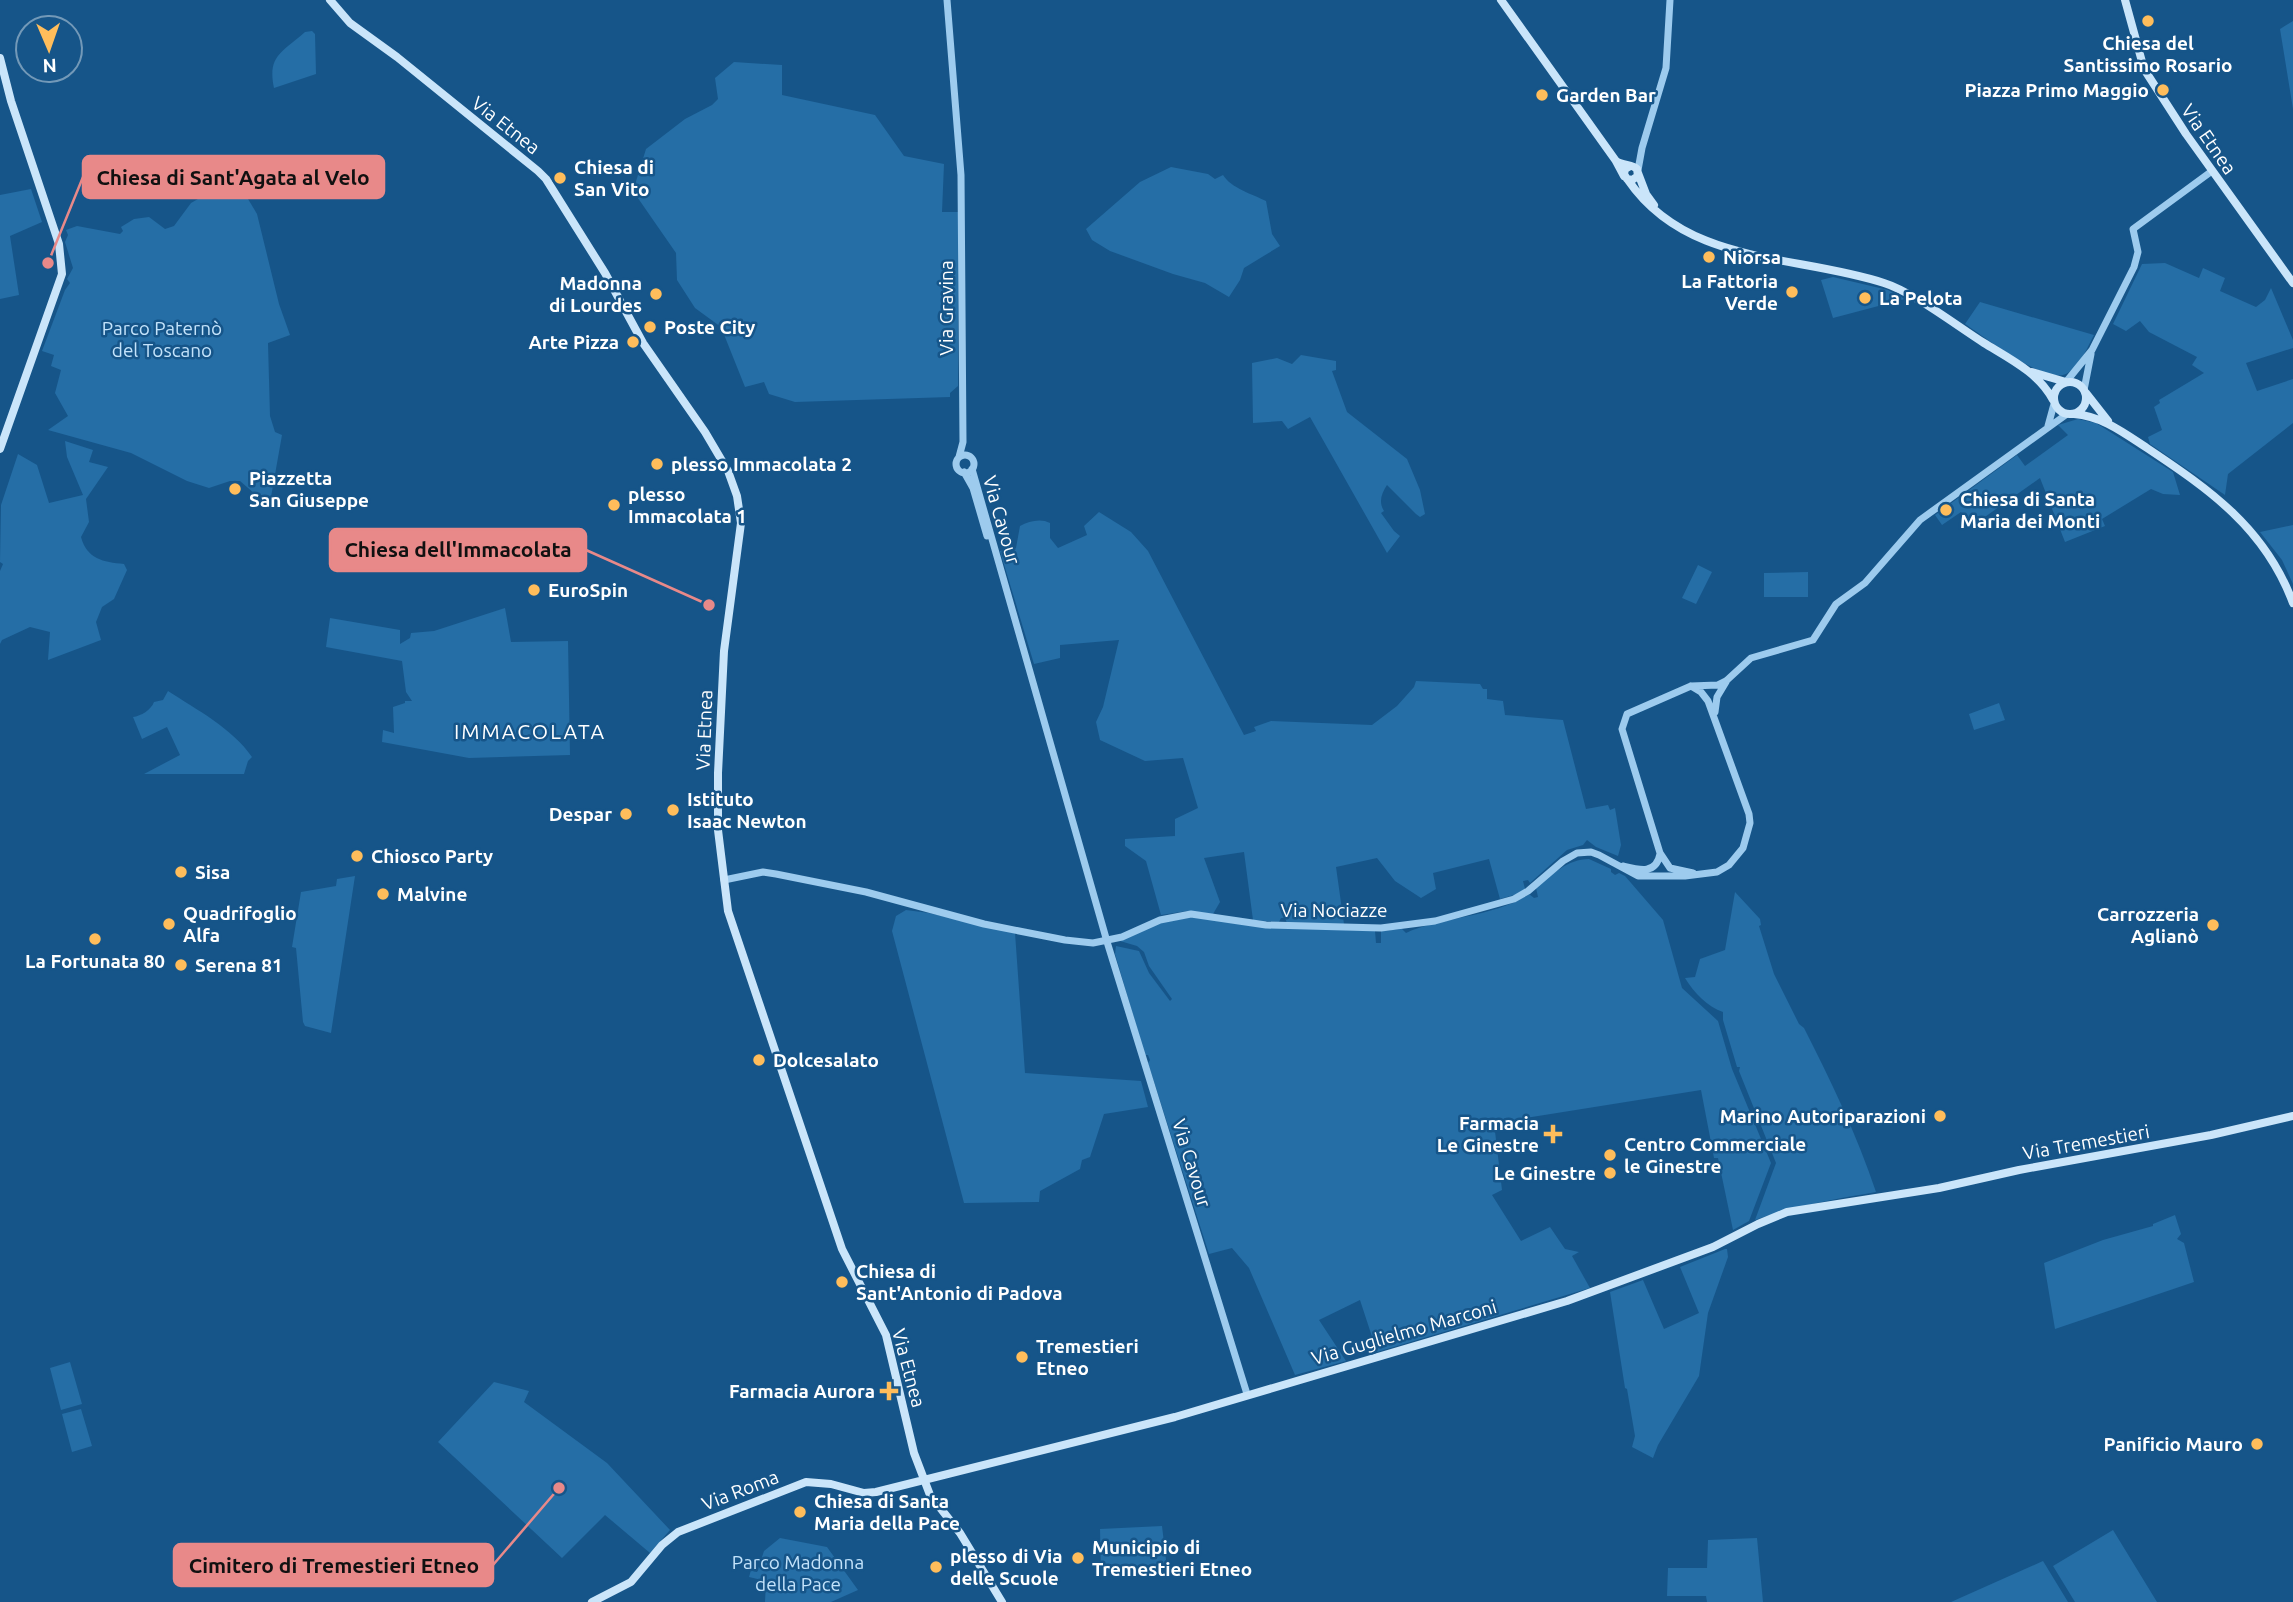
<svg xmlns="http://www.w3.org/2000/svg" width="2293" height="1602" viewBox="0 0 2293 1602" font-family="Ubuntu,sans-serif">
  <style>
    .green { fill: #256ea6 }
    .lines { fill: none; stroke-linecap: round; stroke-linejoin: round }
    .tertiary { stroke: #9dcbee; stroke-width: 7 }
    .secondary { stroke: #cae5fa; stroke-width: 8 }
    .poi-dot { fill: #ffbd5b; stroke: #165589; stroke-width: 2.5 }
    .labels { text-anchor: middle; dominant-baseline: central; stroke-width: 5; stroke-linejoin: round; paint-order: stroke }
    .poi-label { font-size: 19px; font-weight: bold; fill: #fff; stroke: #165589; text-anchor: start }
    .street-label { font-size: 19px; fill: #fff; stroke: #165589 }
    .park-label { font-size: 19px; fill: #c3e3fb; stroke: #165589 }
    .neighbourhood-label { font-size: 21px; letter-spacing: 2px; fill: #fff; stroke: #165589 }
    .leader { fill: none; stroke: #e88989; stroke-width: 2.5 }
    .callout-dot { fill: #e88989; stroke: #165589; stroke-width: 2.5 }
    .callout { fill: #e88989; stroke: #e88989; stroke-width: 2.5 }
    .callout-label { font-size: 21px; text-anchor: middle; font-weight: bold; fill: #111 }
  </style>
  <rect width="100%" height="100%" fill="#165589"/>
  <!-- green -->
  <path class="green" d="M2293 21V109L2280 29Z
    M312 31 315 34 316 74 274 88C267 55 283 52 305 32Z
    M734 62 782 65V95L875 115 904 156 944 164 942 212H958V386L950 393V397L795 402 769 394 764 382 745 387 721 327 695 308 677 280 676 253 633 191 646 149 685 119 712 105 718 99 715 78Z
    M1171 167 1208 174 1215 179 1223 175C1231 188 1252 194 1266 201L1272 234 1280 246 1244 268 1240 280 1229 297 1205 283 1173 274 1110 251 1092 240 1086 229 1140 182Z
    M239 171 245 194 257 214 279 304 290 335 268 343 270 416 275 432 282 435 271 497 255 494 240 481H230L209 488 187 481 131 453 48 430 68 416 55 393 61 370 51 366 54 355 42 351 65 290 70 283 67 279 73 268 65 242 68 235 66 230 77 226 120 234 123 231 121 227 134 219 149 217 165 229 174 226 191 203 205 195 222 178Z
    M31 189 42 222 10 236 19 295 0 299V195Z
    M2165 263 2199 278 2203 268 2225 278 2220 291 2256 307 2265 300 2271 288 2293 340V348L2246 363 2257 391 2293 379V423L2228 474 2225 495 2150 444 2148 437 2162 430 2154 407 2160 403 2159 400 2204 373 2192 365 2197 357 2149 332 2140 321 2126 331 2113 324 2142 264Z
    M1833 277 1888 290 1905 299 1833 318 1821 280Z
    M1980 302 2094 335C2087 348 2080 367 2066 374 2044 384 1985 337 1965 324Z
    M1301 355 1336 361V370L1332 371 1347 412 1407 459 1420 490 1425 514 1420 517 1416 514 1387 485C1382 493 1378 501 1384 511L1381 513 1394 531 1400 536 1387 553 1310 417 1288 429 1282 421 1253 423 1252 363 1277 358 1292 364Z
    M2078 419 2096 423 2173 472 2180 495 2163 494 2151 489 2102 519 2105 526 2065 542 2040 478 1972 526 1961 512 1942 525 1935 515 2017 455 2025 466 2068 435 2058 425Z
    M65 441 93 450 89 462 108 467 86 499 89 522 81 537C87 559 103 562 124 564L127 570 114 599 102 607 96 622 101 640 48 660 50 632 30 627 2 640 0 644V571L3 564 0 562 1 505 18 454 37 465 49 503 83 495 67 457Z
    M1099 512 1131 532 1148 551 1244 735 1256 731 1254 727 1271 721 1372 725 1397 706 1414 687 1416 681 1480 684 1483 689H1487V699L1503 701 1505 715 1563 720 1586 809 1608 805 1610 810 1615 808 1621 845 1618 856 1596 847 1587 840 1583 845 1567 850 1530 883 1528 880 1523 881 1525 889 1521 893 1500 899 1489 859 1433 873 1436 889 1421 898 1395 881 1377 858 1336 867 1344 924 1287 923 1285 918H1281L1279 922 1253 920 1244 852 1204 858 1220 902 1213 914 1187 911 1161 915 1146 861 1125 846V839L1175 836V819L1198 808 1183 758 1145 761 1100 740 1096 722 1103 707 1119 640 1060 645V658L1034 664 1000 551 1016 548 1020 526C1029 521 1041 518 1050 523V538L1058 548 1087 535 1084 526Z
    M2293 525V584L2282 560 2260 532Z
    M1698 565 1712 572 1696 604 1682 598Z
    M1808 572V597H1764V573Z
    M505 608 511 642 568 641 570 755 469 758 382 742 383 730 394 733 393 707 405 703V701H412L406 692 402 661 326 647 330 618 400 630V644L410 638 411 633 434 631Z
    M168 691C197 710 232 728 252 757L248 761 244 774H144L180 755 167 727 142 739 133 717C141 716 151 710 154 702L163 700Z
    M1999 703 2005 720 1974 730 1969 714Z
    M1589 859 1611 869V872L1615 875 1619 873 1625 876 1663 920 1682 988 1718 1021 1732 1069 1771 1163 1749 1221 1733 1230 1718 1158H1714L1701 1090 1494 1123 1502 1190 1492 1195 1521 1241 1550 1227 1565 1249 1579 1252 1572 1256 1590 1288 1377 1352 1360 1300 1319 1320 1346 1361 1295 1375 1249 1268 1232 1248 1209 1254 1148 1063 1150 1060 1148 1055H1145L1115 954 1116 946 1139 951 1149 973 1170 1001 1172 999 1149 966 1144 952 1137 946 1120 941 1159 923 1193 917 1259 927 1375 931 1376 943H1381V931L1402 929 1406 933C1438 918 1499 916 1529 894L1534 898 1538 897 1536 888C1551 875 1568 859 1589 859Z
    M355 876 331 1033 305 1026 303 1022 296 948 292 947 301 892 336 886 337 879Z
    M1735 892 1760 919 1761 925 1759 926 1774 974 1799 1024 1804 1028C1831 1081 1857 1135 1876 1192 1835 1199 1795 1206 1755 1220L1776 1163 1739 1071 1740 1067H1737L1723 1020V1012C1708 1007 1694 993 1685 978L1695 977 1700 959 1725 950Z
    M906 910 929 913 1015 933 1025 1073 1141 1081 1148 1107 1104 1114 1090 1157 1082 1160 1080 1169 1040 1191 1039 1202 964 1203 892 931 896 916Z
    M2175 1215 2181 1234 2177 1239 2184 1243 2194 1282 2055 1329 2044 1263 2103 1240 2153 1226V1224Z
    M1725 1249H1727L1728 1257 1708 1313 1699 1376 1658 1445 1653 1458 1632 1447 1635 1436 1627 1389 1625 1388 1610 1292 1643 1280 1664 1329 1699 1313 1680 1267Z
    M70 1362 82 1404 61 1410 50 1368Z
    M494 1382 529 1391 524 1402 607 1463 670 1530 650 1553 605 1515 562 1558 438 1442Z
    M81 1409 92 1446 72 1452 62 1414Z
    M1162 1526 1167 1568 1101 1573 1100 1529Z
    M2113 1530 2157 1602H2075L2053 1566Z
    M780 1538 827 1547 858 1590 831 1602H765L766 1581 749 1577 751 1570 757 1572 764 1551Z
    M1757 1538 1763 1602H1707L1706 1596H1667L1668 1568H1707L1708 1540Z
    M2043 1561 2068 1602H1951Z"/>
  <g class="lines">
    <!-- tertiary -->
    <path class="tertiary" d="M947 0 961 175 963 442 959 457
      M1638 170 1642 148 1666 68 1670 0
      M2066 382 2092 350 2134 267 2138 252 2133 229 2212 171
      M2084 390 2091 354
      M2048 426 2054 404
      M956 464a9 9 0 1 1 18 0a9 9 0 1 1-18 0Z
      M972 469 1108 945 1247 1394
      M964 472 973 488 987 536
      M1715 712 1717 697 1726 682
      M1623 866C1639 870 1656 875 1660 854
      M1693 873 1670 868 1660 853 1622 729 1627 714 1691 686 1718 685 1726 681 1751 658 1813 640 1836 604 1865 583 1920 520 2067 414
      M724 880 763 872 776 874 866 892 984 924 1065 940 1093 943 1122 937 1160 920 1191 914 1266 925 1381 928 1435 921 1514 899 1528 891 1563 861 1577 853 1591 852 1599 855 1638 876H1685L1717 872 1729 865 1743 848 1750 823 1749 814 1708 701 1701 692 1691 686"/>
    <!-- secondary -->
    <path class="secondary" d="M330 0 350 23 397 57 538 171 546 179 605 273 643 343 705 432 728 471 737 496 741 523 724 651 718 773V830L728 911 842 1249 886 1335 914 1453 930 1495 960 1533 1002 1602
      M1501 0 1616 161 1624 176
      M2125 0 2144 69 2186 134 2293 283
      M0 58 11 101 59 244 62 274 0 449
      M1616 161C1623 166 1632 164 1637 169L1638 176 1632 180 1627 179 1624 174 1625 169 1630 166
      M1638 173 1646 194 1654 205
      M1628 180C1687 266 1795 254 1884 283 1913 292 1957 326 1984 343 2010 359 2039 373 2053 400
      M2032 372 2066 382
      M2054 398a16 16 0 1 1 32 0a16 16 0 1 1-32 0Z
      M2086 393 2108 421
      M2074 414C2102 416 2124 433 2147 448 2210 490 2265 528 2293 603
      M592 1602 631 1582 662 1545 678 1532 806 1482 831 1484 864 1493 876 1492 1175 1417 1567 1301 1713 1247 1758 1224 1787 1212 1939 1188 2019 1170 2211 1135 2293 1116"/>
  </g>
  <!-- markers -->
  <g class="poi-dot">
    <circle cx="2148" cy="21" r="7"/>
    <circle cx="2163" cy="90" r="7"/>
    <circle cx="1542" cy="95" r="7"/>
    <circle cx="560" cy="178" r="7"/>
    <circle cx="1709" cy="257" r="7"/>
    <circle cx="1792" cy="292" r="7"/>
    <circle cx="656" cy="294" r="7"/>
    <circle cx="1865" cy="298" r="7"/>
    <circle cx="650" cy="327" r="7"/>
    <circle cx="633" cy="342" r="7"/>
    <circle cx="657" cy="464" r="7"/>
    <circle cx="235" cy="489" r="7"/>
    <circle cx="614" cy="505" r="7"/>
    <circle cx="1946" cy="510" r="7"/>
    <circle cx="534" cy="590" r="7"/>
    <circle cx="673" cy="810" r="7"/>
    <circle cx="626" cy="814" r="7"/>
    <circle cx="357" cy="856" r="7"/>
    <circle cx="181" cy="872" r="7"/>
    <circle cx="383" cy="894" r="7"/>
    <circle cx="169" cy="924" r="7"/>
    <circle cx="2213" cy="925" r="7"/>
    <circle cx="95" cy="939" r="7"/>
    <circle cx="181" cy="965" r="7"/>
    <circle cx="759" cy="1060" r="7"/>
    <circle cx="1940" cy="1116" r="7"/>
    <path d="M1549.5 1123.5h7v7h7v7h-7v7h-7v-7h-7v-7h7z"/>
    <circle cx="1610" cy="1155" r="7"/>
    <circle cx="1610" cy="1173" r="7"/>
    <circle cx="842" cy="1282" r="7"/>
    <circle cx="1022" cy="1357" r="7"/>
    <path d="M885.5 1380.5h7v7h7v7h-7v7h-7v-7h-7v-7h7z"/>
    <circle cx="2257" cy="1444" r="7"/>
    <circle cx="800" cy="1512" r="7"/>
    <circle cx="1078" cy="1558" r="7"/>
    <circle cx="936" cy="1567" r="7"/>
  </g>
  <g class="labels">
    <!-- poi labels -->
    <g class="poi-label">
      <text x="2148" y="43" text-anchor="middle">Chiesa del<tspan x="2148" dy="22">Santissimo Rosario</tspan></text>
      <text x="2149" y="90" text-anchor="end">Piazza Primo Maggio</text>
      <text x="1556" y="95">Garden Bar</text>
      <text x="574" y="167">Chiesa di<tspan x="574" dy="22">San Vito</tspan></text>
      <text x="1723" y="257">Niorsa</text>
      <text x="1778" y="281" text-anchor="end">La Fattoria<tspan x="1778" dy="22">Verde</tspan></text>
      <text x="642" y="283" text-anchor="end">Madonna<tspan x="642" dy="22">di Lourdes</tspan></text>
      <text x="1879" y="298">La Pelota</text>
      <text x="664" y="327">Poste City</text>
      <text x="619" y="342" text-anchor="end">Arte Pizza</text>
      <text x="671" y="464">plesso Immacolata 2</text>
      <text x="249" y="478">Piazzetta<tspan x="249" dy="22">San Giuseppe</tspan></text>
      <text x="628" y="494">plesso<tspan x="628" dy="22">Immacolata 1</tspan></text>
      <text x="1960" y="499">Chiesa di Santa<tspan x="1960" dy="22">Maria dei Monti</tspan></text>
      <text x="548" y="590">EuroSpin</text>
      <text x="687" y="799">Istituto<tspan x="687" dy="22">Isaac Newton</tspan></text>
      <text x="612" y="814" text-anchor="end">Despar</text>
      <text x="371" y="856">Chiosco Party</text>
      <text x="195" y="872">Sisa</text>
      <text x="397" y="894">Malvine</text>
      <text x="183" y="913">Quadrifoglio<tspan x="183" dy="22">Alfa</tspan></text>
      <text x="2199" y="914" text-anchor="end">Carrozzeria<tspan x="2199" dy="22">Aglianò</tspan></text>
      <text x="95" y="961" text-anchor="middle">La Fortunata 80</text>
      <text x="195" y="965">Serena 81</text>
      <text x="773" y="1060">Dolcesalato</text>
      <text x="1926" y="1116" text-anchor="end">Marino Autoriparazioni</text>
      <text x="1539" y="1123" text-anchor="end">Farmacia<tspan x="1539" dy="22">Le Ginestre</tspan></text>
      <text x="1624" y="1144">Centro Commerciale<tspan x="1624" dy="22">le Ginestre</tspan></text>
      <text x="1596" y="1173" text-anchor="end">Le Ginestre</text>
      <text x="856" y="1271">Chiesa di<tspan x="856" dy="22">Sant'Antonio di Padova</tspan></text>
      <text x="1036" y="1346">Tremestieri<tspan x="1036" dy="22">Etneo</tspan></text>
      <text x="875" y="1391" text-anchor="end">Farmacia Aurora</text>
      <text x="2243" y="1444" text-anchor="end">Panificio Mauro</text>
      <text x="814" y="1501">Chiesa di Santa<tspan x="814" dy="22">Maria della Pace</tspan></text>
      <text x="1092" y="1547">Municipio di<tspan x="1092" dy="22">Tremestieri Etneo</tspan></text>
      <text x="950" y="1556">plesso di Via<tspan x="950" dy="22">delle Scuole</tspan></text>
    </g>
    <!-- street labels -->
    <g class="street-label">
      <text transform="translate(506 125) rotate(38)">Via Etnea</text>
      <text transform="translate(2209 139) rotate(55)">Via Etnea</text>
      <text transform="translate(946 308) rotate(-90)">Via Gravina</text>
      <text transform="translate(1002 520) rotate(74)">Via Cavour</text>
      <text transform="translate(704 730) rotate(-88)">Via Etnea</text>
      <text x="1334" y="910">Via Nociazze</text>
      <text transform="translate(2086 1142) rotate(-10)">Via Tremestieri</text>
      <text transform="translate(1192 1163) rotate(73)">Via Cavour</text>
      <text transform="translate(1404 1332) rotate(-16)">Via Guglielmo Marconi</text>
      <text transform="translate(909 1368) rotate(75)">Via Etnea</text>
      <text transform="translate(740 1490) rotate(-21)">Via Roma</text>
    </g>
    <!-- park labels -->
    <g class="park-label">
      <text x="162" y="328">Parco Paternò<tspan x="162" dy="22">del Toscano</tspan></text>
      <text x="798" y="1562">Parco Madonna<tspan x="798" dy="22">della Pace</tspan></text>
    </g>
    <!-- neighbourhood labels -->
    <g class="neighbourhood-label">
      <text x="530" y="731">IMMACOLATA</text>
    </g>
  </g>
  <!-- callouts -->
  <path class="leader" d="M48 263L83 177M709 605L586 550M559 1488L493 1565"/>
  <g class="callout-dot">
    <circle cx="48" cy="263" r="7"/>
    <circle cx="709" cy="605" r="7"/>
    <circle cx="559" cy="1488" r="7"/>
  </g>
  <g class="callout">
    <rect x="83" y="156" width="301" height="42" rx="7"/>
    <rect x="330" y="529" width="256" height="42" rx="7"/>
    <rect x="174" y="1544" width="319" height="42" rx="7"/>
  </g>
  <g class="callout-label">
    <text x="233" y="185">Chiesa di Sant'Agata al Velo</text>
    <text x="458" y="557">Chiesa dell'Immacolata</text>
    <text x="334" y="1573">Cimitero di Tremestieri Etneo</text>
  </g>
  <!-- north arrow -->
  <g transform="translate(49 49) rotate(178)"><circle r="33" fill="#165589" stroke="#7399b8" stroke-width="2"/>
  <path d="M0-5L12 26L0 18L-12 26Z" fill="#ffbd5b"/>
  <text y="-10" font-size="19" font-weight="bold" text-anchor="middle" fill="#ffffff">N</text>
  </g>
</svg>
